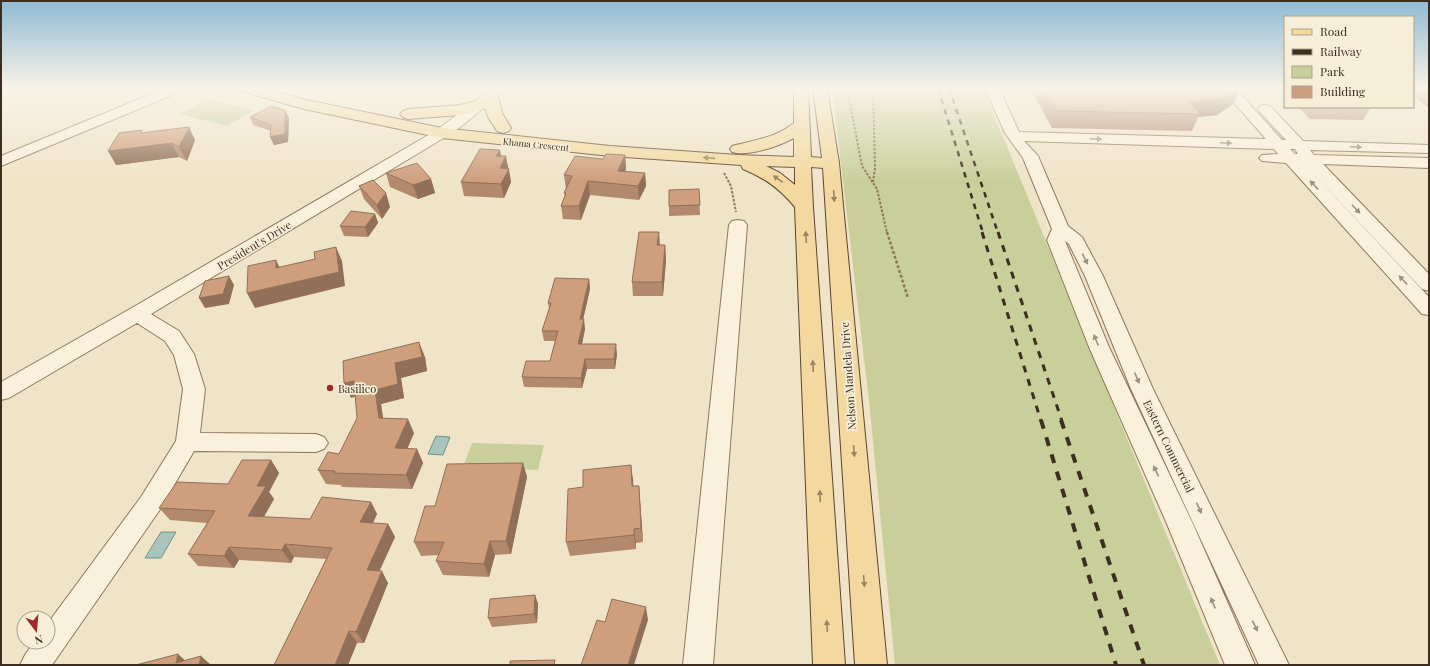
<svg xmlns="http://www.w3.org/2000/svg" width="1430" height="666" viewBox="0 0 1430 666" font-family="'Playfair Display',serif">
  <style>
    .green { fill: #c9cf9b }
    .water { fill: #a9c4bc; stroke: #6f938a }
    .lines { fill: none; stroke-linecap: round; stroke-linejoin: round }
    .minor-casing { stroke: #8d765c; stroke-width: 2 }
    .major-casing { stroke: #5b4430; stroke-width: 2 }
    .path-far1 { stroke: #8d765c; stroke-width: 2; stroke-dasharray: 2.5 1.5; stroke-linecap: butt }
    .path { stroke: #8d765c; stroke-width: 2.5; stroke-dasharray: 3 2; stroke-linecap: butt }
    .minor { fill: #faf1dc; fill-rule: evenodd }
    .major { fill: #f3d9a0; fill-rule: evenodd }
    .rail-far2 { stroke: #3d2e20; stroke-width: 2.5; stroke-dasharray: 5.5 5.5; stroke-linecap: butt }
    .rail-far1 { stroke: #3d2e20; stroke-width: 3; stroke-dasharray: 7 7; stroke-linecap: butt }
    .rail { stroke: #3d2e20; stroke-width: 4; stroke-dasharray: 9 9; stroke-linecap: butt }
    .wall { fill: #b2896c }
    .shaded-wall { fill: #916f58 }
    .building { fill: #cf9f7d; stroke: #916f58 }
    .oneway { fill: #9c907e }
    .oneway2 { fill: #988460 }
    .poi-dot { fill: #9e2a2b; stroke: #f7eed8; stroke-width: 1.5 }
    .labels { text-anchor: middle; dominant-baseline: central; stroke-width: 3.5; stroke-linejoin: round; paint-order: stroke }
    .far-street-label { font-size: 9px; fill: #3d2e20; stroke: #f7eed8 }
    .street-label { font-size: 11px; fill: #3d2e20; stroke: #f7eed8 }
    .poi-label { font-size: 11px; fill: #3d2e20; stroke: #f7eed8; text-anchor: start }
  </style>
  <rect width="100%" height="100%" fill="#f0e4c8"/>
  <!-- green -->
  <path class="green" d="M832 88H983L1220 665H895L869 401Z
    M209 99 254 111 227 126 179 114Z
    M472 443 544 445 538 470 463 467Z"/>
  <!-- water -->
  <path class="water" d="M436 436 450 437 443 455 428 454Z
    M161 532H176L161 558H145Z"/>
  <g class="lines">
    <defs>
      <path id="minor" d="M166 88H184L182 91 1 166V156Z
        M492 88H507L463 125 447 136 151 314 179 331 194 354 205 389 200 433 316 434 324 437 328 443 324 449 316 452 194 451 159 511 52 665H20L25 655 34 642H48V623L141 497 176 441 183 389 174 355 165 341 137 323 9 398 1 400V382L130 309 437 130Z
        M985 88H999L1019 132 1266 139 1221 88H1235L1282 140H1286L1260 112 1258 109 1260 106 1265 105 1270 106 1303 141 1429 145V153L1310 150 1314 155 1429 158V168L1323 164 1429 274V291L1422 289 1304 164 1429 297V315L1422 314 1286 163 1262 161 1259 158 1262 155 1278 154 1274 149 1024 141 1038 156 1068 226 1082 237 1103 276 1153 389 1289 665H1259L1131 389 1085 276 1069 244 1065 241 1109 347 1193 524 1255 665H1225L1167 524 1089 347 1047 240 1052 229 1023 158 1005 133ZM1290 149H1295L1298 154H1295Z
        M738 220 744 221 747 225 713 665H683L729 225 732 221Z"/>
      <path id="major" d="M239 88H262L306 100 442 128 610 146 738 155 794 157V138C779 146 749 157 732 152L730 149 732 146C755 140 775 138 794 123V88H808L811 157 822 158 813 88H827L839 163 887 665H855L823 168 811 167 813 207 845 665H813L795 207C780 189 765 178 743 169L741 165 610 156 442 138 304 109 241 91ZM766 166 795 167V185L780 173Z
        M491 92 496 93 498 96 502 113 511 128 509 131 503 133 497 131 488 117 485 108 460 115 408 119 403 117 400 114 403 111 408 109 460 105 479 100 484 102V96L486 93Z"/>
    </defs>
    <!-- minor casing -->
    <use href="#minor" class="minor-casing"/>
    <!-- major casing -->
    <use href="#major" class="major-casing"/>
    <!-- path-far1 -->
    <path class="path-far1" d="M847 88 862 166 877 189 887 233
      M873 88 875 168 873 182
      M724 173 731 186 736 212"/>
    <!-- path -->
    <path class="path" d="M887 232 908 298"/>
    <!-- minor -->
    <use href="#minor" class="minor"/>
    <!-- major -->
    <use href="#major" class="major"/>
    <!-- rail-far2 -->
    <path class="rail-far2" d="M938 88 983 233
      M949 88 998 233"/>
    <!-- rail-far1 -->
    <path class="rail-far1" d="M982 232 1041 421
      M998 232 1062 421"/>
    <!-- rail -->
    <path class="rail" d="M1041 420 1116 665
      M1061 420 1144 665"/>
  </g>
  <!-- wall -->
  <path class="wall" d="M1030 88H1241L1233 104 1217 115 1198 117 1192 131 1052 128Z
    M1278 88H1285V95Z
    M1413 88H1429V108L1413 96Z
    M1298 107H1371L1363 120 1310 119Z
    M250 117 289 118 288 142 274 145 271 131 253 125Z
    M143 132 195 140 187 161 179 157 116 165Z
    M625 155 626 169 625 171 645 173 646 186 639 200 590 195 581 220 563 219 561 206 565 196 564 193 566 189 564 175 603 159Z
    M501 156 509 169 511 182 504 198 464 196 461 182Z
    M386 173 431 179 435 193 418 199 390 187Z
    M359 186 390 207 382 219 364 199Z
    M699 189 700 215 669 216V206Z
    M375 214 378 223 368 237 344 236 340 226Z
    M660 245H665L666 260 663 296H633L632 282Z
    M589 279 590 289 583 319 585 329 582 344 617 354 615 369H587L582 388 524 387 522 377 550 361 555 341H544L542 331 549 309 548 303Z
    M425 357 427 371 401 378 404 398 381 404 383 418 414 433 407 449H417L423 463 412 489 342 487 341 485 326 484 318 470 339 454 357 418 355 396 351 398Z
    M271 460 279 473 269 492 274 499 264 517 310 519 371 502 377 514 373 523 388 524 395 537 379 571 388 583 364 643H357L348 665H274L326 559 294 557 291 563 239 560 234 568 198 566 188 554 207 523 170 520 159 508 228 484Z
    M523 463 527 477 511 554 495 555 489 577 443 575 436 561 439 555 421 556 414 542 435 506Z
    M631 465 633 486H639L643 542 636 543V549L570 556 566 542 583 487Z
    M535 595 538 604 537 623 492 627 488 618Z"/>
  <!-- shaded-wall -->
  <path class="shaded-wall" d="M1241 88 1233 104 1217 115 1198 117 1200 114 1190 102Z
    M285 110 289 118 288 142 274 145 270 137Z
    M189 127 195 140 187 161 179 147Z
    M172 143 179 157 116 165 108 151Z
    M500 150 502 163 496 156Z
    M625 155 626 169 619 184 618 171Z
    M506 156 511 182 504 198 501 184 500 168Z
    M645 173 646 186 639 200 638 186Z
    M431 179 435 193 418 199 413 185Z
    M588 181 590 195 581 220 579 206Z
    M386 193 390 207 382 219 377 205Z
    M375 214 378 223 368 237 365 227Z
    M659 232 660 246 657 245Z
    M665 245 666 260 663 296 662 282Z
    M336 247 342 261 345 286 255 308 247 293 339 272Z
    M276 260 283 274 276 268Z
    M229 276 234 285 229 304 205 308 199 298Z
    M589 279 590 289 581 329 580 319Z
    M584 319 585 329 580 354 578 344Z
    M419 342 425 357 427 371 401 378 404 398 381 404 385 433 379 418 375 390 395 363Z
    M616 344 617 354 615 369 614 359Z
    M585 359 587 369 582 388 581 378Z
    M354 381 360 395 351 398 344 383Z
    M408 419 414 433 401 463 395 448Z
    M417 449 423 463 412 489 406 475Z
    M271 460 279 473 269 492 274 499 257 528 248 516 257 486Z
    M523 463 527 477 511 554 506 541Z
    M631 465 633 479 634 501 632 486Z
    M639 486 643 542 641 528Z
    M371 502 377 514 367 535 360 522Z
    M388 524 395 537 374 583 367 570Z
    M634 529 636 543V549L634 535Z
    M490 541 495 555 489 577 484 564Z
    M285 544 294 557 291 563 282 550Z
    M229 547 239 560 234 568 224 556Z
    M382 571 388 583 364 643 356 632Z
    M535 595 538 604 537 623 534 614Z
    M646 607 648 620 634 665H628Z
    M349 631 357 643 348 665H335Z
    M178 654 190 665 176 663Z
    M201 656 211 665H199Z"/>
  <!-- building -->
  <path class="building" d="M1044 88H1240L1224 98 1190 102 1200 114 1057 111Z
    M271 106 285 110V134L270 137 271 125 250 117Z
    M189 127 179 147 172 143 108 151 119 133 142 130 141 133Z
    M480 149 500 150 496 156H506L500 168 509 169 501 184 461 182Z
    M606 154 625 155 618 171 645 173 638 186 588 181 579 206H561L566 193H564L572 176 564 175 575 156 603 159Z
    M417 163 431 179 413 185 386 173Z
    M373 180 386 193 377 205 359 186Z
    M699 189 700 205 669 206V190Z
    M351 211 375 214 365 227 340 226Z
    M639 232H659L657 245H665L662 282H632Z
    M336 247 339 272 247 293 248 266 276 260V268L315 259 314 252Z
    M229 276 223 294 199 298 205 281Z
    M555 278 589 279 580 319H584L578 344H616L614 359H585L581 378 522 377 526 361H550L558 331H542L551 303H548Z
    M419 342 422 357 395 363 398 384 375 390 379 418 408 419 395 448 417 449 406 475 334 473 335 471 318 470 328 452 339 454 357 418 354 381 344 383 343 361Z
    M242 460H271L257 486H266L248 516 310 519 322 497 371 502 360 522 388 524 367 570 382 571 356 632 349 631 335 665H274L332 548 285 544 282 550 229 547 224 556 188 554 215 511 159 508 177 482 228 484Z
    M523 463 506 541H490L484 564 436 561 444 542H414L425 506H435L447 464Z
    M631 465 632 486H639L641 528 634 529V535L566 542 568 489 583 487V470Z
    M535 595 534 614 488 618 490 599Z
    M612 599 646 607 628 665H581L597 620 605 622Z
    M178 654 176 663 201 656 199 665H136Z
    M555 660 554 665H510V661Z"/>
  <!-- one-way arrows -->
  <defs><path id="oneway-solid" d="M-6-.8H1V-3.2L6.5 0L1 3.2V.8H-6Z"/></defs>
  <g class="oneway">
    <use href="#oneway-solid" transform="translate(1096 139) rotate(2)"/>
    <use href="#oneway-solid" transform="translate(1226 143) rotate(2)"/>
    <use href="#oneway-solid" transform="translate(1356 147) rotate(2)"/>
    <use href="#oneway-solid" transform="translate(1314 185) rotate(-133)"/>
    <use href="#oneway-solid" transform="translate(1356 209) rotate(46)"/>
    <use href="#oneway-solid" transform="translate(1085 259) rotate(63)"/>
    <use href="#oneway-solid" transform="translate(1403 280) rotate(-133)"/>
    <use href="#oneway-solid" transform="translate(1096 340) rotate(-112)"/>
    <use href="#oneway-solid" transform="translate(1137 378) rotate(67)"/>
    <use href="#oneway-solid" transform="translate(1156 471) rotate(-115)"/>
    <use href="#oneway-solid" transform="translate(1199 508) rotate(65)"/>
    <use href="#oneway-solid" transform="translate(1213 603) rotate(-113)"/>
    <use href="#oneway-solid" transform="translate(1255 626) rotate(64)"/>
  </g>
  <g class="oneway2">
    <use href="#oneway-solid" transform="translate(709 158) rotate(-176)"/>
    <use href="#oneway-solid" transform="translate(778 179) rotate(-145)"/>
    <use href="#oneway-solid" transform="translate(834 196) rotate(86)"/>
    <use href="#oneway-solid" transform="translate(806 237) rotate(-93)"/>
    <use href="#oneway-solid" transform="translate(813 366) rotate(-93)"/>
    <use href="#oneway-solid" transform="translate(854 451) rotate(86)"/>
    <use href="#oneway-solid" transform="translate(820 496) rotate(-93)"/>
    <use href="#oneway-solid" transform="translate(864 581) rotate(86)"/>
    <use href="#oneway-solid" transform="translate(827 626) rotate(-93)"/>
  </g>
  <!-- sky -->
  <linearGradient id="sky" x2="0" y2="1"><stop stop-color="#8fbad6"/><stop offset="0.49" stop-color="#f8f3e6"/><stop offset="1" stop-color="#f8f3e6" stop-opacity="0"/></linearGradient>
  <rect width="1430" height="181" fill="url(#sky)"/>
  <!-- markers -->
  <circle class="poi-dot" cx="330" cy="388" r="4"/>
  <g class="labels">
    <!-- far-street labels -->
    <g class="far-street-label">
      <text transform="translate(536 144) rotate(6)">Khama Crescent</text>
    </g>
    <!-- street labels -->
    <g class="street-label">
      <text transform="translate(254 245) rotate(-31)">President's Drive</text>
      <text transform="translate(848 376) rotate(-94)">Nelson Mandela Drive</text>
      <text transform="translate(1169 446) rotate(64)">Eastern Commercial</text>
    </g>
    <!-- poi labels -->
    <g class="poi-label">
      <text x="338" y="388">Basilico</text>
    </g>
  </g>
  <!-- border -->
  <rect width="1430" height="666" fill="none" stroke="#3d2e20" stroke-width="4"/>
  <!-- legend -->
  <rect x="1284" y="16" width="130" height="92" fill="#f7eed8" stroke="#ada18e"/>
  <rect x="1292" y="29" width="20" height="6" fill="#f3d9a0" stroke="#ada18e"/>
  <text x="1320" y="36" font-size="12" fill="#3d2e20">Road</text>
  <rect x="1292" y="49" width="20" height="6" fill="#3d2e20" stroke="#ada18e"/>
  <text x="1320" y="56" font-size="12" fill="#3d2e20">Railway</text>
  <rect x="1292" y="66" width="20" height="12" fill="#c9cf9b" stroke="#ada18e"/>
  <text x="1320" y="76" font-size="12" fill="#3d2e20">Park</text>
  <rect x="1292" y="86" width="20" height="12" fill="#cf9f7d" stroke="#ada18e"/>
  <text x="1320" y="96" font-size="12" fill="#3d2e20">Building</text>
  <!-- north arrow -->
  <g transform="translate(36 630) rotate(164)"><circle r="19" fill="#f7eed8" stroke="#ada18e"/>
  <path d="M0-3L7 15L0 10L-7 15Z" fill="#9e2a2b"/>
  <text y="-6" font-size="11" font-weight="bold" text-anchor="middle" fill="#3d2e20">N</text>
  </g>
</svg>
